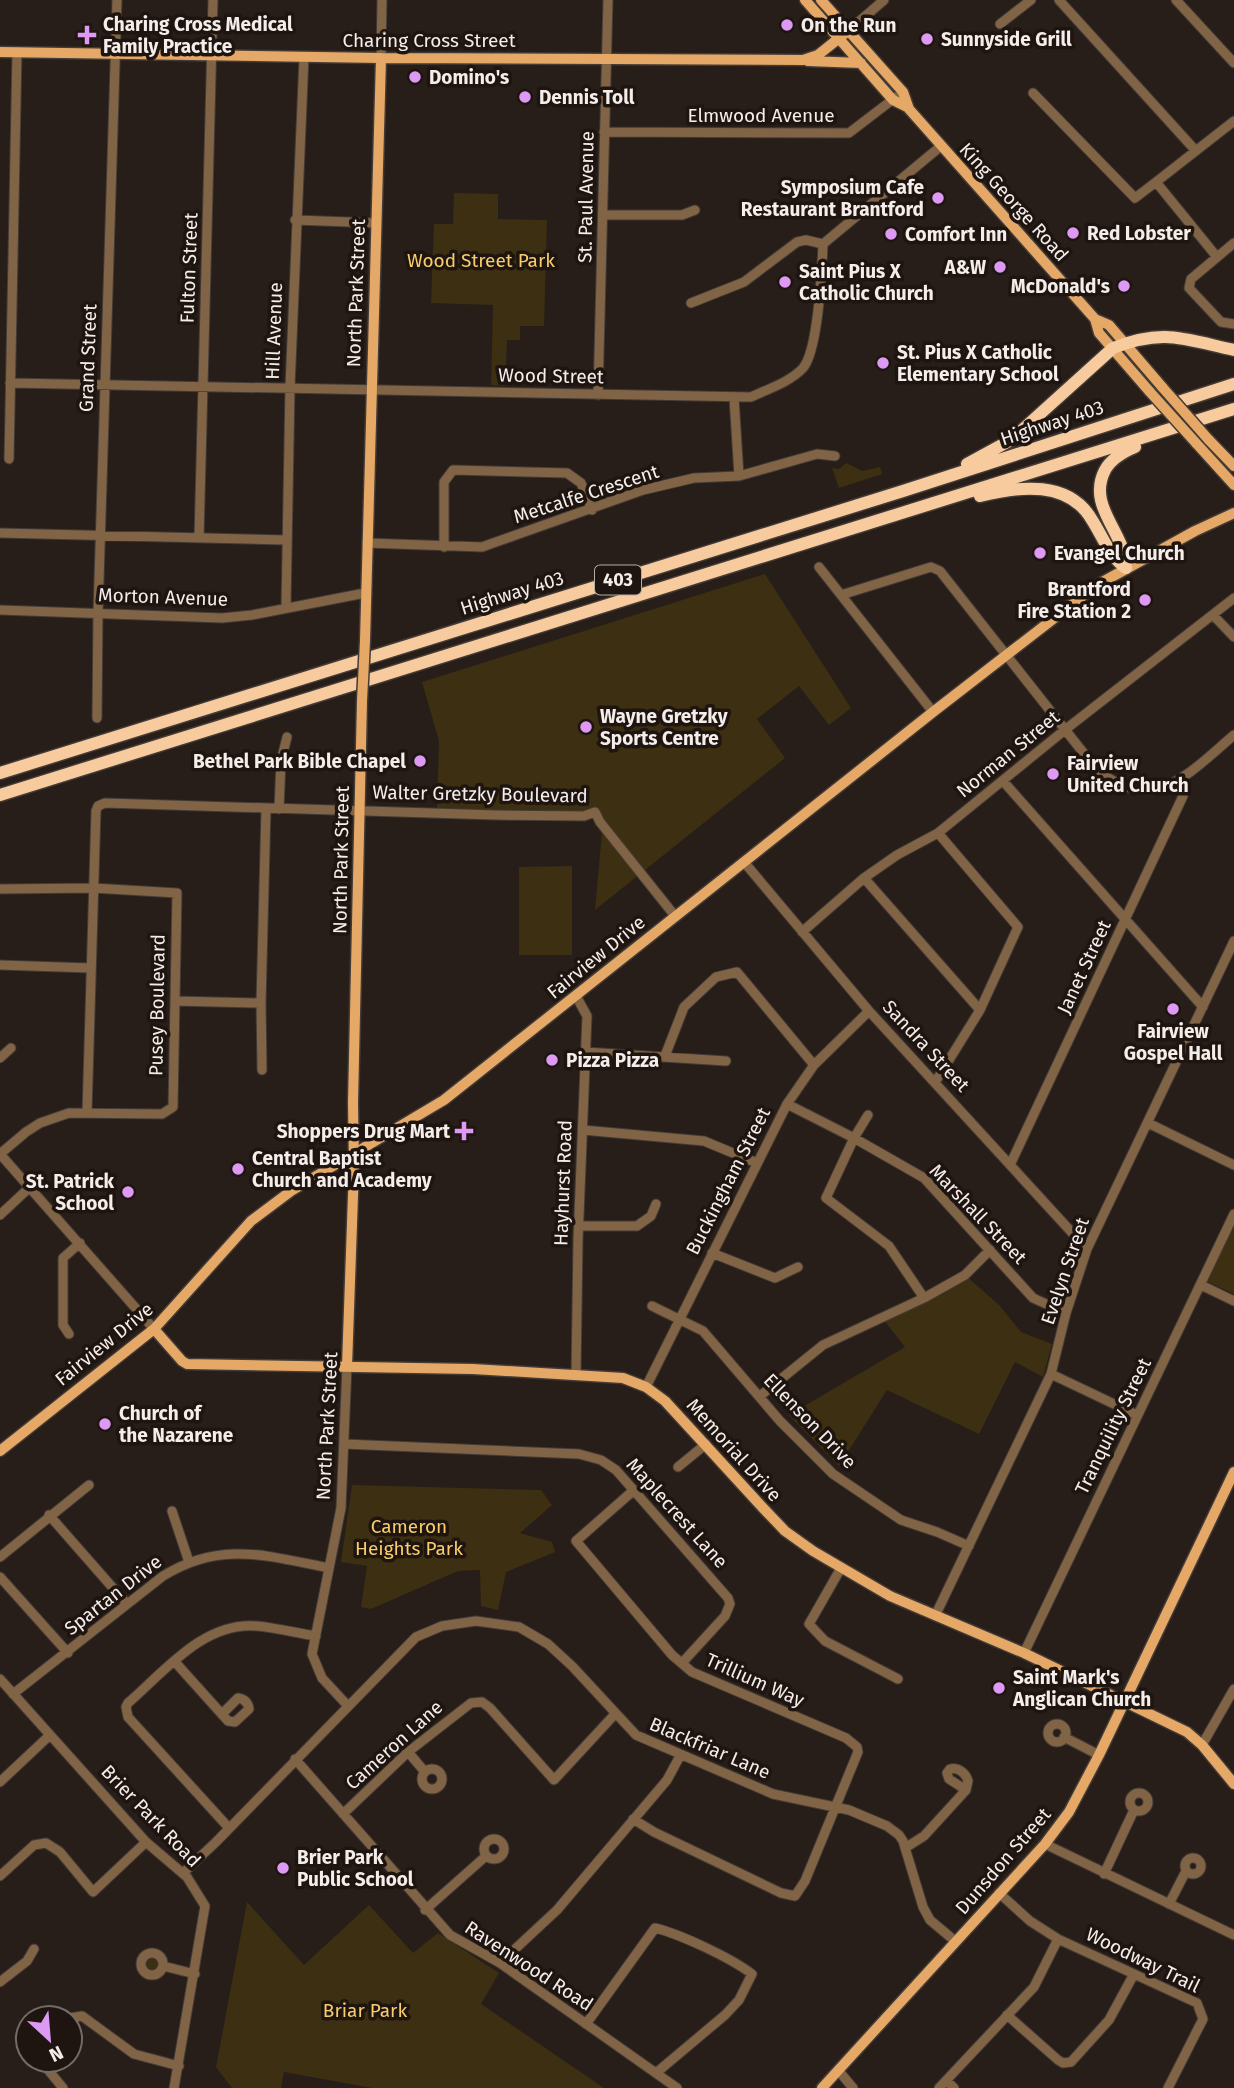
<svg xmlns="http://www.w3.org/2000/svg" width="1234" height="2088" viewBox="0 0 1234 2088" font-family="'Fira Sans',sans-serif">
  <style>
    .green { fill: #3c2f12 }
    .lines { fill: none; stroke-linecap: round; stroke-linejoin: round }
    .minor-casing { stroke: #443b36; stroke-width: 11 }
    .major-casing { stroke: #443b36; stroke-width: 13 }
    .highway-casing { stroke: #443b36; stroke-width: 15 }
    .minor { stroke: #816446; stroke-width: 9 }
    .major { stroke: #e5a866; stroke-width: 10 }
    .highway { stroke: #f7cb9e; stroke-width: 12 }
    .major-bridge-casing { stroke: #443b36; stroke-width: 13; stroke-linecap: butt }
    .major-bridge { stroke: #e5a866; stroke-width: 10 }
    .poi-dot { fill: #dd99f3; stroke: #1e1510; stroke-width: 2.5 }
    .labels { text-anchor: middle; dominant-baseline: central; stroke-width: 7; stroke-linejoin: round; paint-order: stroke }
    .shield { fill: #1e1510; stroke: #b4aca9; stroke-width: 2 }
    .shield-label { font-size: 18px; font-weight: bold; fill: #f4edea }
    .poi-label { font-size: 19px; font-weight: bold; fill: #f4edea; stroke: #1e1510; text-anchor: start }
    .street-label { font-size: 19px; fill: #f4edea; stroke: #1e1510 }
    .park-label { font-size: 19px; fill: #f9cd6a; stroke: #1e1510 }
  </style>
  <rect width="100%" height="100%" fill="#271e19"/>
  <!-- green -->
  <path class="green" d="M454 193 498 194V219L547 220 544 326H520V340H507L505 386 491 385 493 305 431 303 434 224H453Z
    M846 463 862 471 880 467 882 474 839 488 832 468 839 469Z
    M765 574 851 708 829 725 799 686 757 719 785 758 595 910 603 822 580 814 437 808 439 741 422 682Z
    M572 866V955H519V867Z
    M1234 1221V1294L1204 1280Z
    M965 1275 999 1305 1021 1332 1052 1344 1043 1377 1015 1362 979 1434 887 1390 839 1466 789 1415 905 1347 883 1319Z
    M352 1485 541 1490 552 1505 520 1533 552 1542 555 1552 506 1572 498 1610 481 1606 480 1570 458 1571 371 1609 361 1607 367 1566 341 1562Z
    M247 1902 304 1965 369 1905 413 1953 438 1933 499 1973 481 2004 604 2088H372L284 2072 281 2088H232L216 2067Z
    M143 1964a9 9 0 1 1 18 0a9 9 0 1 1-18 0Z"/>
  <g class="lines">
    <defs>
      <path id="minor" d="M1059 0 1196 151
        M1176 0 1234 63
        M1000 24 1031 0
        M848 31 884 0
        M381 58 382 0
        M1033 93 1135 198 1156 182
        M604 132 849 133 896 97
        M603 215H682L695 210
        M295 220 376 223
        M1234 243 1191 279 1189 288 1221 322 1234 324
        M1217 257 1156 182 1234 121
        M691 303 744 282 797 242 806 240 823 244
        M10 383 751 397C768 389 790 382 803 368 818 351 822 268 823 244L941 146
        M598 395 608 0
        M734 398 739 476
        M9 459 17 52
        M0 533 286 540
        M199 538 213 0
        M367 543 482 547 643 490 694 478 739 476 817 454 835 456
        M444 547V482L453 470 567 473 581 483 592 510
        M819 567 933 712
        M841 595 931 567 940 571 1093 765C1150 820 1188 774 1234 735
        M286 607 290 387 304 57
        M0 610 222 618 252 615 365 593
        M1213 615 1234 637
        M97 718 98 612 117 0
        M1003 781 1203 1007
        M279 809 281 761 287 737
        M744 862 869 1011 1087 1249
        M864 878 980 1010
        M0 889 93 888 177 893 173 1107 162 1114 69 1113 40 1123 26 1132 0 1154 154 1329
        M802 932 864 878 897 855 938 833 1066 729 1234 598
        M0 965 90 968
        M175 1001 261 1003
        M585 1052 726 1061
        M665 1056 684 1007 716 977 737 972 814 1065
        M0 1058 11 1048
        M262 1070 261 1003 266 809
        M936 1081 980 1010 1018 927 938 833
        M787 1104 854 1138 924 1178 1033 1298 1066 1313
        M87 1113 96 811 98 806 105 803 495 815 584 816 595 812 600 822 675 916
        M868 1115 854 1138 826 1198 889 1246 924 1298
        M1148 1123 1234 1165
        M583 1130 704 1141 757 1163
        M1010 1165 1183 796 1180 781
        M0 1215 30 1187
        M579 1226H637L651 1216 656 1204
        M712 1253 775 1278 798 1267
        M1201 1285 1234 1301
        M652 1306 703 1331 780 1421 833 1474 901 1520 937 1532 969 1546
        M69 1334 63 1325V1258L80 1243
        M347 1366 341 1508 312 1654 322 1678 348 1706
        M1051 1374 1137 1415
        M576 1375 578 1240 587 1016 576 996
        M646 1387 787 1104 814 1065 869 1011
        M760 1396 823 1345 924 1298 965 1275 990 1250
        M344 1444 579 1454 601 1460 616 1470 728 1598 730 1604 725 1616 682 1663
        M678 1467 706 1444
        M172 1511 189 1562
        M49 1515 127 1604
        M0 1557 89 1485
        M841 1568 809 1624 825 1641 898 1679
        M0 1577 68 1653
        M936 1614 1051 1374 1066 1313 1087 1249 1234 941
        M1024 1653 1234 1214
        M175 1662 228 1721 235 1722 249 1709C248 1702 244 1699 238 1698L222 1714
        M0 1679 146 1842 187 1877 205 1906 174 2088
        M13 1694 163 1576C221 1540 267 1556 329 1568
        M1048 1733a9 9 0 1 1 18 0a9 9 0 1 1-18 0Z
        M1064 1737 1099 1755
        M1202 1745 1234 1689
        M408 1752 425 1772
        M295 1759 450 1935 500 1963 677 2088
        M422 1779a10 10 0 1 1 20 0a10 10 0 1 1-20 0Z
        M0 1782 50 1735
        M1130 1802a9 9 0 1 1 18 0a9 9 0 1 1-18 0Z
        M343 1814 408 1752 471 1703 482 1702 490 1708 554 1780 615 1714
        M633 1819 654 1832 781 1893 795 1896 805 1881 858 1752 857 1747 846 1738 692 1672 672 1655 576 1541 634 1490
        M229 1828 128 1717 126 1707 128 1703C165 1671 204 1621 257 1626 277 1628 297 1633 316 1636
        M484 1849a10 10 0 1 1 20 0a10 10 0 1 1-20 0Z
        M1045 1844 1234 1935
        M905 1848 924 1836 966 1790 968 1781C966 1773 958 1767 950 1769L947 1773 949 1779 966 1790
        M1185 1866a8 8 0 1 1 16 0a8 8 0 1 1-16 0Z
        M183 1873 216 1842 416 1637 442 1626 476 1621 519 1627 548 1644 572 1666 636 1735 773 1794 849 1810 887 1826 899 1835 903 1841 923 1907 930 1920 955 1941
        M1104 1874 1134 1810
        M0 1876 34 1845 46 1843 60 1852 93 1892 146 1842
        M999 1893 1030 1921 1058 1939 1197 2003 1203 2019 1168 2088
        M1169 1904 1186 1871
        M425 1910 486 1856
        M141 1964a11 11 0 1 1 22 0a11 11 0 1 1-22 0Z
        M500 1963 557 1910 667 1780 680 1756
        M163 1966 195 1974
        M0 1982 27 1961 34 1949
        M1007 2015 1058 2060 1063 2063 1071 2062 1109 2020 1134 1974
        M70 2018 82 2016 134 2054 179 2066
        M586 2024 655 1928C680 1934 731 1958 752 1974L739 2000 725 2015 656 2073
        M40 2060 63 2088
        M838 2070 853 2088
        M947 2081 954 2088
        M939 2088 1034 1987 1058 1939"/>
      <path id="major" d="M805 0 893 100 907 107
        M821 0 903 92 909 109 1095 319 1099 333 1150 392
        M0 52 381 58 803 60 818 55 848 31
        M808 61 861 63
        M1095 319 1109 325 1163 388
        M1208 439 1234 466
        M1196 443 1234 485
        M365 641 381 58
        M154 1329 182 1361 187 1364 473 1369 623 1378 646 1387 665 1401 764 1509 785 1531 813 1551 890 1596 1024 1653 1187 1732 1202 1745 1234 1784
        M347 1366 354 1167 353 1103 362 701
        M0 1451 154 1329 251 1221 291 1191 444 1100 933 712 1097 585 1195 531 1234 513
        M822 2088 1045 1844 1069 1812 1099 1755 1234 1472"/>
      <path id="highway" d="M967 464 1011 440 1113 348C1163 328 1184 339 1234 350
        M980 496C1019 486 1069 480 1092 520 1103 537 1109 556 1126 568
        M1126 568C1126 532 1086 507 1105 470 1111 459 1123 452 1135 447
        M0 773 903 491 1234 384
        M0 795 1234 409"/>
    </defs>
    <!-- minor casing -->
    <use href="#minor" class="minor-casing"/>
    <!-- major casing -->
    <use href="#major" class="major-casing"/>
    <!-- highway casing -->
    <use href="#highway" class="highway-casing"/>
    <!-- minor -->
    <use href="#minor" class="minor"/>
    <!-- major -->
    <use href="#major" class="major"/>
    <!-- highway -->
    <use href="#highway" class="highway"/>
    <defs>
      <path id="major-bridge" d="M1163 388 1208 439
        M1150 392 1196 443
        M362 701 365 641"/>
    </defs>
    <!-- major-bridge casing -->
    <use href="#major-bridge" class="major-bridge-casing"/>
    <!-- major-bridge -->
    <use href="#major-bridge" class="major-bridge"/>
  </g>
  <!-- markers -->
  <g class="poi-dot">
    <circle cx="787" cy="25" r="7"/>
    <path d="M83.5 24.5h7v7h7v7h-7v7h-7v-7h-7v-7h7z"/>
    <circle cx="927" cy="39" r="7"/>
    <circle cx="415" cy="77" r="7"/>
    <circle cx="525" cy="97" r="7"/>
    <circle cx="938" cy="198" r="7"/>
    <circle cx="1073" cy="233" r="7"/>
    <circle cx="891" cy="234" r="7"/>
    <circle cx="1000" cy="267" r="7"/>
    <circle cx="785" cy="282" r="7"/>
    <circle cx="1124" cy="286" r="7"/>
    <circle cx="883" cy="363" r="7"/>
    <circle cx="1040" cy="553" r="7"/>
    <circle cx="1145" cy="600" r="7"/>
    <circle cx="586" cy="727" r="7"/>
    <circle cx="420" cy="761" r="7"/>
    <circle cx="1053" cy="774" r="7"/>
    <circle cx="1173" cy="1009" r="7"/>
    <circle cx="552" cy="1060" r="7"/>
    <path d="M460.5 1120.5h7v7h7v7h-7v7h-7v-7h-7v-7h7z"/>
    <circle cx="238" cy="1169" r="7"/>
    <circle cx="128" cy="1192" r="7"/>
    <circle cx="105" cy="1424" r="7"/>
    <circle cx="999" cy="1688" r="7"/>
    <circle cx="283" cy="1868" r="7"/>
  </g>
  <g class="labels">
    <!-- shield labels -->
    <rect class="shield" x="595" y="565.5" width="46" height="29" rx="5"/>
    <g class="shield-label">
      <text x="618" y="580">403</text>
    </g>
    <!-- poi labels -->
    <g class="poi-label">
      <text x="103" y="24">Charing Cross Medical<tspan x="103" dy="22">Family Practice</tspan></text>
      <text x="801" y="25">On the Run</text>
      <text x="941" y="39">Sunnyside Grill</text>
      <text x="429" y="77">Domino's</text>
      <text x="539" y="97">Dennis Toll</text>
      <text x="924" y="187" text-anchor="end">Symposium Cafe<tspan x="924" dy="22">Restaurant Brantford</tspan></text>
      <text x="1087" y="233">Red Lobster</text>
      <text x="905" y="234">Comfort Inn</text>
      <text x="986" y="267" text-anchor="end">A&amp;W</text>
      <text x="799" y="271">Saint Pius X<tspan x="799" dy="22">Catholic Church</tspan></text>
      <text x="1110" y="286" text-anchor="end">McDonald's</text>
      <text x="897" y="352">St. Pius X Catholic<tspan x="897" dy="22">Elementary School</tspan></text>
      <text x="1054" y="553">Evangel Church</text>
      <text x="1131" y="589" text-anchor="end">Brantford<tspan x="1131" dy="22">Fire Station 2</tspan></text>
      <text x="600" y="716">Wayne Gretzky<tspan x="600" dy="22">Sports Centre</tspan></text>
      <text x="406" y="761" text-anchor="end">Bethel Park Bible Chapel</text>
      <text x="1067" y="763">Fairview<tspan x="1067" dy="22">United Church</tspan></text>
      <text x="1173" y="1031" text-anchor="middle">Fairview<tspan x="1173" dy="22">Gospel Hall</tspan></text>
      <text x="566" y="1060">Pizza Pizza</text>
      <text x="450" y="1131" text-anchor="end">Shoppers Drug Mart</text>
      <text x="252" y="1158">Central Baptist<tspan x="252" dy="22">Church and Academy</tspan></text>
      <text x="114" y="1181" text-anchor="end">St. Patrick<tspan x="114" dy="22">School</tspan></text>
      <text x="119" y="1413">Church of<tspan x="119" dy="22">the Nazarene</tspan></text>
      <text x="1013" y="1677">Saint Mark's<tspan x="1013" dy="22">Anglican Church</tspan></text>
      <text x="297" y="1857">Brier Park<tspan x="297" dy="22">Public School</tspan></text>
    </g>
    <!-- street labels -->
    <g class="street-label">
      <text x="429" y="40">Charing Cross Street</text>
      <text x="761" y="115">Elmwood Avenue</text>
      <text transform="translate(586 197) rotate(-89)">St. Paul Avenue</text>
      <text transform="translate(1014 202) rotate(48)">King George Road</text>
      <text transform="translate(189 268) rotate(-88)">Fulton Street</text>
      <text transform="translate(356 293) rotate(-88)">North Park Street</text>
      <text transform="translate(274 331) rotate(-88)">Hill Avenue</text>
      <text transform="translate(88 358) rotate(-88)">Grand Street</text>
      <text transform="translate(551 376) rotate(1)">Wood Street</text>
      <text transform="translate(1052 423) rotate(-18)">Highway 403</text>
      <text transform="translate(586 494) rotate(-18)">Metcalfe Crescent</text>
      <text transform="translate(512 593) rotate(-17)">Highway 403</text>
      <text transform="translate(163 597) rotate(2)">Morton Avenue</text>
      <text transform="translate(1008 754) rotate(-39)">Norman Street</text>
      <text transform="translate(480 794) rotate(1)">Walter Gretzky Boulevard</text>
      <text transform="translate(341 860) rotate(-89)">North Park Street</text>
      <text transform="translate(596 957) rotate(-39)">Fairview Drive</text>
      <text transform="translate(1084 967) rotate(-65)">Janet Street</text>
      <text transform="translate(157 1005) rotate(-89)">Pusey Boulevard</text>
      <text transform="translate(926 1046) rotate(47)">Sandra Street</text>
      <text transform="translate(728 1181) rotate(-63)">Buckingham Street</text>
      <text transform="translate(563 1183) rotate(-88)">Hayhurst Road</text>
      <text transform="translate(978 1214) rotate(46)">Marshall Street</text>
      <text transform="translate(1065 1271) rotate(-71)">Evelyn Street</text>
      <text transform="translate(104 1344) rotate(-39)">Fairview Drive</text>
      <text transform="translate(810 1421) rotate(46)">Ellenson Drive</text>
      <text transform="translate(327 1426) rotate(-87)">North Park Street</text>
      <text transform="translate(1113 1426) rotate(-64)">Tranquility Street</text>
      <text transform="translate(734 1450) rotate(48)">Memorial Drive</text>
      <text transform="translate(677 1513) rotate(48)">Maplecrest Lane</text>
      <text transform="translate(113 1595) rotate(-38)">Spartan Drive</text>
      <text transform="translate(755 1680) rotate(24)">Trillium Way</text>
      <text transform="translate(394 1745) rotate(-42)">Cameron Lane</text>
      <text transform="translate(710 1748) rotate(23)">Blackfriar Lane</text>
      <text transform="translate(151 1816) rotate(46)">Brier Park Road</text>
      <text transform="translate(1003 1861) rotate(-49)">Dunsdon Street</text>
      <text transform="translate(1143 1960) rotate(26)">Woodway Trail</text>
      <text transform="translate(529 1966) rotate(33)">Ravenwood Road</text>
    </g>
    <!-- park labels -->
    <g class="park-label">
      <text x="481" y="260">Wood Street Park</text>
      <text x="409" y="1526">Cameron<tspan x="409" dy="22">Heights Park</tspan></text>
      <text x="365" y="2010">Briar Park</text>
    </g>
  </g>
  <!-- north arrow -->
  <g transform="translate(49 2039) rotate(154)"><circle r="33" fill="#1e1510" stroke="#746b67" stroke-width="2"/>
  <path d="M0-5L12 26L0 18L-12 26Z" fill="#dd99f3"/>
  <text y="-10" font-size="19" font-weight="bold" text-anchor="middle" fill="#f4edea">N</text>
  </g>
</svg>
